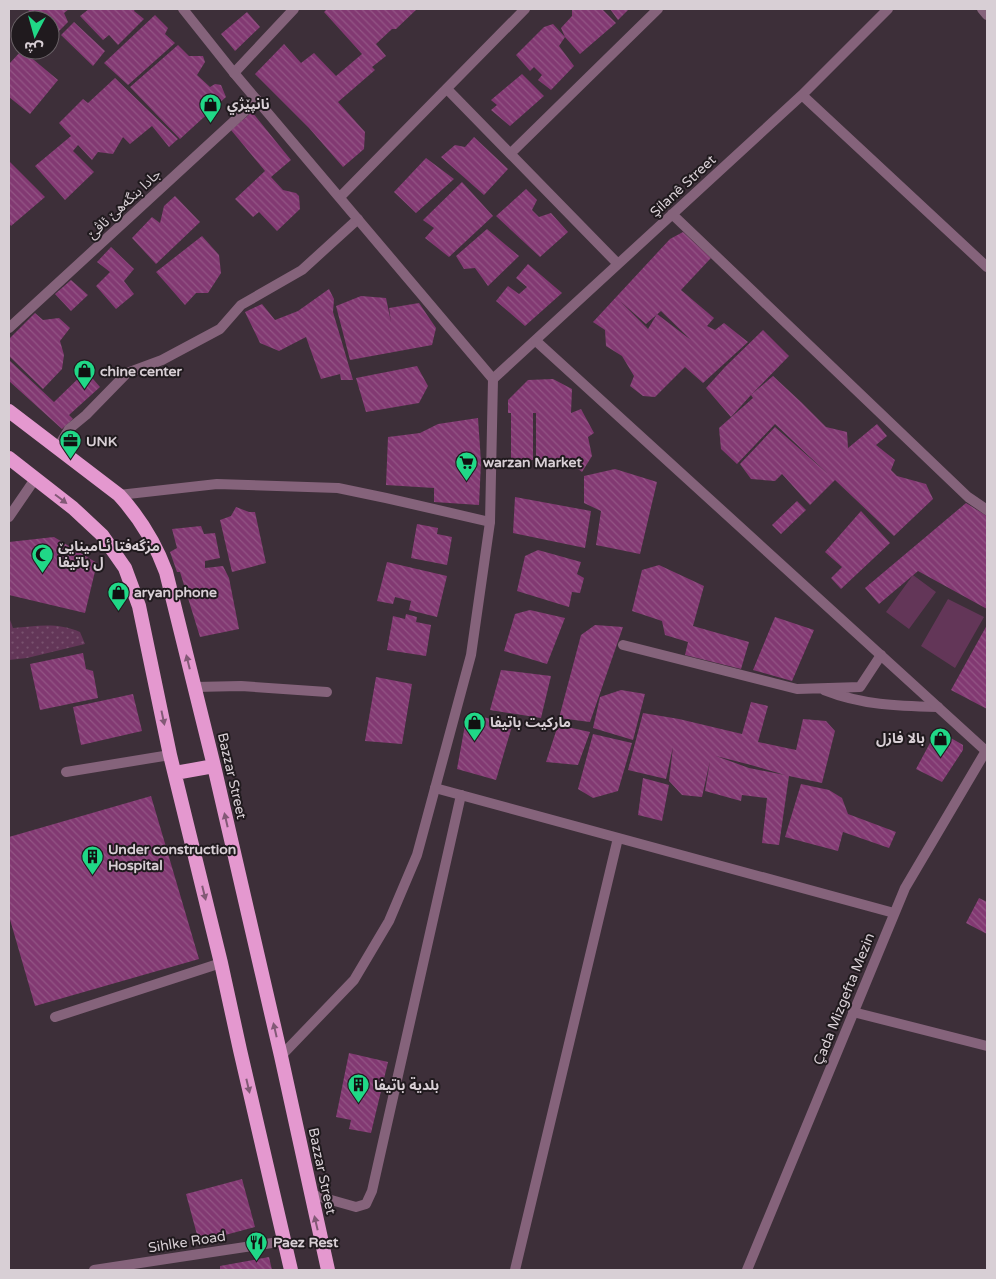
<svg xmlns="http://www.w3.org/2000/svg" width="996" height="1279" viewBox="0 0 996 1279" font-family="'Varela Round','Noto Sans Arabic',sans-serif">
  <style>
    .grass { fill: #633658 }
    .garden { fill: url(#garden-dots) }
    .building { fill: url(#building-back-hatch); fill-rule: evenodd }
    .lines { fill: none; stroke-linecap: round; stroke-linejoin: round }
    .service { stroke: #85637b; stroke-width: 10 }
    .minor { stroke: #85637b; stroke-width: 10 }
    .tertiary { stroke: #85637b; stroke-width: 10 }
    .trunk { stroke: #e498cf; stroke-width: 14 }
    .oneway { fill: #825976 }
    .labels { text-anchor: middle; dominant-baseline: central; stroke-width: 4; stroke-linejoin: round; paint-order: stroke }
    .poi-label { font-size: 14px; font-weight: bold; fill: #d8cfd5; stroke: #201a1e; text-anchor: start }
    .street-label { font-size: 14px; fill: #d8cfd5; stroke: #201a1e }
  </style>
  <defs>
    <pattern id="garden-dots" width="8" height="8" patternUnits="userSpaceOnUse" patternTransform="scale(1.25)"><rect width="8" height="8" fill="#633658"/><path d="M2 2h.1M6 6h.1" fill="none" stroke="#79526f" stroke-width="1.8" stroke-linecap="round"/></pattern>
    <pattern id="building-back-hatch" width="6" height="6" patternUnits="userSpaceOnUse" patternTransform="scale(1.25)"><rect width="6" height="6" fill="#823972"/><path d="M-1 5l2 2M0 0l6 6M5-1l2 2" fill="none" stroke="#935585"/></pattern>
  </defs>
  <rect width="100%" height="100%" fill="#3d2f39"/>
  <!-- grass -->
  <path class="grass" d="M913 575 936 592 909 629 886 612Z
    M948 599 984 617 955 668 921 646Z"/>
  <!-- garden -->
  <path class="garden" d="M9 617 13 628C36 626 58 622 80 632L85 644 27 658 9 660Z"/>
  <!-- building -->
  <path class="building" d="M27 9H69L64 13 68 22 57 33 50 28V20H39Z
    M89 9H135L134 11 144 19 118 45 109 35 103 40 80 16Z
    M327 9H417L396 29H392L376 44 386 56 372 67 375 70 338 102 365 132 364 149 343 167 309 128 255 74 284 44 301 63 314 53 336 76 362 54 324 12Z
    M572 9H602L616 23 580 54 565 37 561 28 572 16Z
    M610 9H629L618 20Z
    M247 12 260 27 235 51 221 34Z
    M155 15 168 28 165 34 175 43 128 85 104 63Z
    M74 22 105 51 93 66 61 35Z
    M553 24 565 37 559 46 574 66 551 90 538 80 542 75 534 67 530 71 516 55 544 27Z
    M178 45 189 56H203L205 62 197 75 210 87 215 84 221 85 226 97 180 139 130 87Z
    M22 50 58 80 30 114 9 97V64Z
    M522 74 544 96 510 126 491 110 497 105 491 100Z
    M115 78 178 139 169 147 152 126 130 144 123 137 113 154 98 152 92 160 78 145 73 151 94 172 65 200 35 166 71 136 59 123 83 99 88 103Z
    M252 112 291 160 271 177 283 190 296 193 299 196 300 209 277 231 259 212 253 217 235 199 265 171 231 130Z
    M474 137 508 169 484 195 441 157 455 145 465 147Z
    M426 158 454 179 416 213 394 192Z
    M9 161 45 197 11 226 9 223Z
    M462 182 493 216 449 257 425 238 434 228 423 220Z
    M526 189 537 200 532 210 539 217 551 213 568 232 540 257 496 216Z
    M175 196 200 222 156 264 132 238 152 217 160 223 164 206Z
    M487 229 519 256 488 286 475 268 464 269 456 256Z
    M683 232 711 258 681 290 714 318 707 326 715 330 724 323 748 342 703 383 685 367 655 397 643 396 630 386 634 376 622 356 606 346 605 330 593 322 670 239ZM620 301 646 324 661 311 691 340 657 314 648 329Z
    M202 236 219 255 221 273 208 293H196L185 305 156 272Z
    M111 247 134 269 124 281 134 294 116 309 96 286 110 272 97 262Z
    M528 264 562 293 525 326 496 301 508 286 519 294 527 287 516 278Z
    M71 280 88 295 71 311 55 294Z
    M329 289 334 299 333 312 353 380H341L340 374 321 379 306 337 279 351 260 343 245 312 262 304 275 320 298 311Z
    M361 296 386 298 391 322 389 308 419 303 436 328 432 345 350 360 336 306Z
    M35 313 43 320 59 318 70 328 60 341 64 355 62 369 43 389 9 356V339Z
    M763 330 789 356 752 394 773 376 801 402 826 427 847 432 848 448 877 424 887 436 876 445 895 460 891 470 897 476 926 484 933 499 894 536 835 480 810 505 782 474 775 481 751 479 740 464 775 427 828 474 775 424 737 464 721 449 719 428 753 398 751 395 731 417 706 388 725 367Z
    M9 360 54 402 86 371 100 387 69 415 73 419 62 429 9 381Z
    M417 366 428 386 419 403 366 412 356 378Z
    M553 379 572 389 571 413 581 409 594 433 588 437 592 456 582 472 568 461 556 469 536 463V413H533V460L511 462V413H508V400L528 380Z
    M478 418 481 462 479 505 434 502V488L386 485 388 437 420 433 438 424Z
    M615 469 657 482 640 554 596 545 601 511 584 503V476Z
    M515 497 591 511 585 548 513 533Z
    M797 501 806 510 781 534 772 525Z
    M966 503 987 516V609L918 571 879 604 865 588Z
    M236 507 249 512H255L266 563 232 572 220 520 231 516Z
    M861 511 890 543 841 589 831 578 842 567 825 552Z
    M417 524 438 528 437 534 452 537 447 565 411 558Z
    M201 526 204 534 215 533 220 558 205 561V568L223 566 229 578 239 629 200 637 180 572H177L170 552 177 548 172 529Z
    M54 537 97 563 85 613 9 595V542Z
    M538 550 581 562 577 574 584 578 580 593 572 592 569 607 517 591 525 556Z
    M387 562 447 576 437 617 409 610 411 601 395 597 393 604 377 601Z
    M659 565 704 586 693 626 749 642 741 669 685 655 688 642 665 635 662 621 632 611 642 570Z
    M530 610 565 618 547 664 504 651 515 614Z
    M406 614 417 617 416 622 431 625 426 656 387 650 393 616 405 619Z
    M775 617 814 630 792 681 753 670Z
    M595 625 623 627 590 722 559 718 581 635Z
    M987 625V709L951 690Z
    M83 653 86 669 93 671 98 698 40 710 30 664Z
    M501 670 551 676 541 718 490 710Z
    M376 677 412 684 402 744 365 741Z
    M621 690 645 694 633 740 593 728 600 697Z
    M133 694 142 731 81 745 73 707Z
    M751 702 768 706 758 742 796 750 803 719 826 721 835 731 822 783 789 776 779 845 762 843 767 798 742 795 741 801 705 791 710 761 702 797 682 795 669 781 673 747 666 779 628 770 643 713 679 719 742 734ZM716 756 751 765 785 775 749 768Z
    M467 714 513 723 496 780 457 769Z
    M558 725 590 732 578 765 546 762Z
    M937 730 963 745V750L942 782 916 769Z
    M593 734 632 743 618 791 593 798 578 789Z
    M643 778 669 785 662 821 638 815Z
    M801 784 829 790 842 798 848 814 896 832 889 848 843 832 838 851 785 837Z
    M151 796 199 959 35 1006 9 916V837Z
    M979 898 987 902V934L966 923Z
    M349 1053 388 1062 371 1133 349 1129 351 1120 336 1117Z
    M242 1179 255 1227 199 1242 186 1194Z
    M269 1257 272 1270H220V1266Z"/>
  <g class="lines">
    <!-- service -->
    <path class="service" d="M195 687 241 686 327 692
      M66 772 170 755
      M55 1017 221 963
      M310 1194 356 1207 366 1204 372 1191 461 795"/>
    <!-- minor -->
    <path class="minor" d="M982 9 987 15
      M234 73 294 9
      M447 89 618 264
      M802 95 987 267
      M511 153 658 9
      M340 197 525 9
      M672 214 968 497 987 510
      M9 328 257 100
      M493 379 802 95 888 9
      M58 447 69 429 86 415 127 373 162 360 220 329 241 305 302 270 358 219
      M119 495 217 484 338 488 386 498 490 522
      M9 517 35 479
      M623 645 797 689 860 687 881 655
      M824 690C862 705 897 706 938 707
      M435 788 894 913
      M853 1012 987 1046
      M94 1270 285 1241
      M515 1270 618 838"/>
    <!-- tertiary -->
    <path class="tertiary" d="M183 9 234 73 493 379 490 522 471 655 417 855 389 921 354 980 281 1056
      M536 341 986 751
      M747 1270 905 888 987 749"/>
    <!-- trunk -->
    <path class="trunk" d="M9 411 119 495C140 518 155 542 166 572L214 766 281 1056 328 1270
      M9 458 73 508 102 535 125 568 139 606 170 755 221 963 240 1050 291 1270
      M175 773 214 766"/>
  </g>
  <!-- one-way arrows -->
  <defs><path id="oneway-solid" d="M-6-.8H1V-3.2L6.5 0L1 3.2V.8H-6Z" transform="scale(1.25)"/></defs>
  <g class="oneway">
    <use href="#oneway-solid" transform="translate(61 499) rotate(37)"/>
    <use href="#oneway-solid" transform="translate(188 662) rotate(-104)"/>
    <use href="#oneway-solid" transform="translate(163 718) rotate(78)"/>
    <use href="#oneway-solid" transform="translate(226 820) rotate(-103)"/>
    <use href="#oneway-solid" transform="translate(204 893) rotate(76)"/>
    <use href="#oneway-solid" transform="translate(275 1030) rotate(-103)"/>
    <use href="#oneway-solid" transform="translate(248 1086) rotate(77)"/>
    <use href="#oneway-solid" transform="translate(316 1223) rotate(-103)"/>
  </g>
  <!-- icons -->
  <defs>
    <symbol id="shop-pin" viewBox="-11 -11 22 30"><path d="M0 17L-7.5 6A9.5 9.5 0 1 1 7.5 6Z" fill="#20d887" stroke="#201a1e"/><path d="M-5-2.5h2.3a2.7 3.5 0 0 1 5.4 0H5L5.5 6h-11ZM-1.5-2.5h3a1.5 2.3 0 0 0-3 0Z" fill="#111"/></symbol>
    <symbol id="office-pin" viewBox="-11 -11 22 30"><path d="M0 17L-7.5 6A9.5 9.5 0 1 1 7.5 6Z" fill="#20d887" stroke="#201a1e"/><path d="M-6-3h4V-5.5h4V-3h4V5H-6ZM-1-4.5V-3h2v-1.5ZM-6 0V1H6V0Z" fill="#111"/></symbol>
    <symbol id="supermarket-pin" viewBox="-11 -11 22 30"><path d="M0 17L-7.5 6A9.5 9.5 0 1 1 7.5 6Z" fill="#20d887" stroke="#201a1e"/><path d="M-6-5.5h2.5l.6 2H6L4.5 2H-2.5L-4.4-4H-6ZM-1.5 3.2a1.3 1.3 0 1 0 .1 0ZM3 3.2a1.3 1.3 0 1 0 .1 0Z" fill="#111"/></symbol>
    <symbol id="mosque-pin" viewBox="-11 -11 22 30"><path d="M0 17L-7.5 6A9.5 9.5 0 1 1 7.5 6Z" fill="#20d887" stroke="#201a1e"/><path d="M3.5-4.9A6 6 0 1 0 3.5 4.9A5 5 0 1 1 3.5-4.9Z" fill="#111"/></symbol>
    <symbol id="building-pin" viewBox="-11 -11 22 30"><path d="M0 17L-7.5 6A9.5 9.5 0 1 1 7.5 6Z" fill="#20d887" stroke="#201a1e"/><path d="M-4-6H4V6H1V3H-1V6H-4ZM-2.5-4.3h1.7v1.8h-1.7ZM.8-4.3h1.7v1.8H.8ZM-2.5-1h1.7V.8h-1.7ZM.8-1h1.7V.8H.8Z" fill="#111"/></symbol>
    <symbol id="restaurant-pin" viewBox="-11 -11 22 30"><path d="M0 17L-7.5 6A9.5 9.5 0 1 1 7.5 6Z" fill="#20d887" stroke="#201a1e"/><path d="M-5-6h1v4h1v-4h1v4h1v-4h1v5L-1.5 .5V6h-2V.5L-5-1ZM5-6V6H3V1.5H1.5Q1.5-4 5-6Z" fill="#111"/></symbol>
  </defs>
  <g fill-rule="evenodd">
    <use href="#shop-pin" x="198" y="92" width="25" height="34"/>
    <use href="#shop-pin" x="72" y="358" width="25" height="34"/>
    <use href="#office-pin" x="58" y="428" width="25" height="34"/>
    <use href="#supermarket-pin" x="454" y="450" width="25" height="34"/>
    <use href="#mosque-pin" x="30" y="542" width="25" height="34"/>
    <use href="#shop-pin" x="106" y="580" width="25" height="34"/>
    <use href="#shop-pin" x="462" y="710" width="25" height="34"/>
    <use href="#shop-pin" x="928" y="726" width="25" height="34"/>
    <use href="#building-pin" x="80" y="844" width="25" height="34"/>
    <use href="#building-pin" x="346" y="1072" width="25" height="34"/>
    <use href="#restaurant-pin" x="244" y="1230" width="25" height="34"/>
  </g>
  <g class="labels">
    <!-- poi labels -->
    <g class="poi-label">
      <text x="227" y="104">نانپێژي</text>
      <text x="100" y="371">chine center</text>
      <text x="86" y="441">UNK</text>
      <text x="483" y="462">warzan Market</text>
      <text x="58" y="546">مزگەفتا ئـامینایێ<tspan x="58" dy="16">ل باتیفا</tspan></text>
      <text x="134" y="592">aryan phone</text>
      <text x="490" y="722">ماركيت باتيفا</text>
      <text x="925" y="738" text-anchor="end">بالا فازل</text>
      <text x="108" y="849">Under construction<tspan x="108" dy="16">Hospital</tspan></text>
      <text x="374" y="1085">بلدية باتيفا</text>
      <text x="273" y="1242">Paez Rest</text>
    </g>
    <!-- street labels -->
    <g class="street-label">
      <text transform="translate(683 186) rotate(-43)">Şílanê Street</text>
      <text transform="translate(124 204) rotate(-43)">جادا بنگەهێ ئاڤێ</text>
      <text transform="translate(232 776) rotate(77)">Bazzar Street</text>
      <text transform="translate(844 999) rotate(-68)">Çada Mizgefta Mezin</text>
      <text transform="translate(322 1171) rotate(78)">Bazzar Street</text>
      <text transform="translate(187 1242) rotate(-9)">Sihlke Road</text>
    </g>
  </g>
  <!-- border -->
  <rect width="996" height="1279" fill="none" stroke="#d8cfd5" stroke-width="20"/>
  <!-- north arrow -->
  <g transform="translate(35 35) rotate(186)"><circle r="24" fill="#201a1e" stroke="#6a6267"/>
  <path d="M0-4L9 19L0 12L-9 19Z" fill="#20d887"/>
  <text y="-8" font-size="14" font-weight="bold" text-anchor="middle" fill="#d8cfd5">ش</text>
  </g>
</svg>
